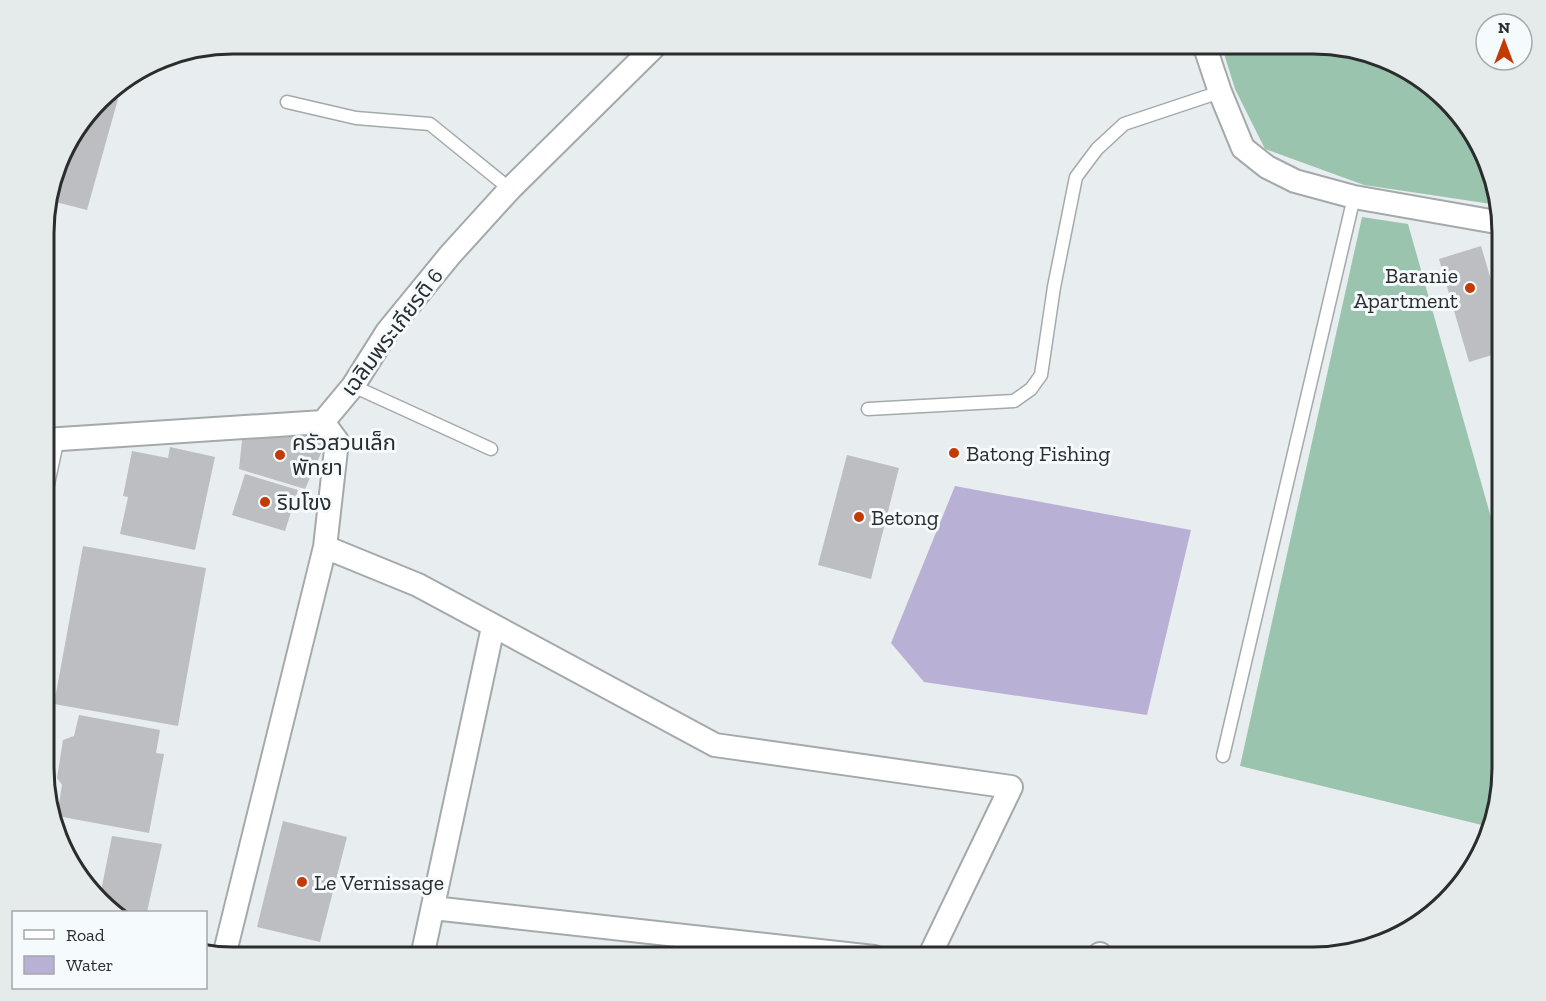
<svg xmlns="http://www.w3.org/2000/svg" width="1546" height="1001" viewBox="0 0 1546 1001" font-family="'Zilla Slab','Noto Sans Thai',serif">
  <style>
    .forest { fill: #9ac4ad }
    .water { fill: #b9b0d6 }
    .building { fill: #bcbec2 }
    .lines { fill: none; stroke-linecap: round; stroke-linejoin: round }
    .lane-casing { stroke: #a4a9ab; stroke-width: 15 }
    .street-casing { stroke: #a4a9ab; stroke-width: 26 }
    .lane { stroke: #fff; stroke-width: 12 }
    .street { stroke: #fff; stroke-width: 22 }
    .poi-dot { fill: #c33b04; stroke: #f5fafc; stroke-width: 2 }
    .labels { text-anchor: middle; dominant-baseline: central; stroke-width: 6; stroke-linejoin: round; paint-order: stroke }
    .poi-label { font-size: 22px; fill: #2a2c2d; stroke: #f5fafc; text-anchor: start }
    .street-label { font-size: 22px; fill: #2a2c2d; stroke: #f5fafc }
    .rim { fill: none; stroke: #2a2c2d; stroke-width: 3 }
  </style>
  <rect width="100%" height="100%" fill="#e8edef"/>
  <!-- forest -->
  <path class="forest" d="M1221 44H1314L1374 53 1419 76 1477 138 1498 205 1364 185 1265 149 1235 89Z
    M1362 217 1408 224 1492 521 1502 519V780L1486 826 1240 766Z"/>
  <!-- water -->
  <path class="water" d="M955 486 1191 530 1147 715 924 682 891 643Z"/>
  <!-- building -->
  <path class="building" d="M104 96 118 99 87 210 48 200 63 149Z
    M1481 246 1502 317V352L1469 362 1439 259Z
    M316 431 326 442 305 489 239 469 242 440Z
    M170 447 215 457 195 550 120 534 128 497 123 496 132 451 168 458Z
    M847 455 899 468 871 579 818 565Z
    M245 474 298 490 285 531 232 515Z
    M83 546 206 568 178 726 54 704Z
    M79 715 160 730 156 753 164 754 149 833 57 816 62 785 57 778 63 740 74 736Z
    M283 821 347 837 320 942 257 927Z
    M112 836 162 844 147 912H115L100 896Z"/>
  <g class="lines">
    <defs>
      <path id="lane" d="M112 88 117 89
        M287 102 356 118 430 124 510 189
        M353 386 491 449
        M868 409 1014 401 1031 389 1041 375 1054 287 1076 177 1097 149 1124 124 1220 92
        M45 498 58 438
        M1223 756 1354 197"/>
      <path id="street" d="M1204 44 1220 92 1243 148 1267 167 1295 181 1354 197 1502 223
        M45 440 323 422 353 386 387 332 450 255 510 189 657 44
        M325 547 418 585 715 745 1011 787 929 957
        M433 908 874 957
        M224 956 325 547 337 441 323 422
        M422 957 493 627
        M1098 957 1100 954"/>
    </defs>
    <!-- lane casing -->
    <use href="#lane" class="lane-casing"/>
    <!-- street casing -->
    <use href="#street" class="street-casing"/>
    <!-- lane -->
    <use href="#lane" class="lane"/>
    <!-- street -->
    <use href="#street" class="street"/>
  </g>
  <!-- markers -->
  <g class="poi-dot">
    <circle cx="1470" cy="288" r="6"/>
    <circle cx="954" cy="453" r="6"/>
    <circle cx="280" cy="455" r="6"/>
    <circle cx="265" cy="502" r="6"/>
    <circle cx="859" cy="517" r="6"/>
    <circle cx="302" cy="882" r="6"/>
  </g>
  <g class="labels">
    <!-- poi labels -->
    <g class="poi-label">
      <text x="1458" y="275" text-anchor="end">Baranie<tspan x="1458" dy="25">Apartment</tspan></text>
      <text x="292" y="442">ครัวสวนเล็ก<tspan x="292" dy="25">พัทยา</tspan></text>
      <text x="966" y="453">Batong Fishing</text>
      <text x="277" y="502">ริมโขง</text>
      <text x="871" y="517">Betong</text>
      <text x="314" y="882">Le Vernissage</text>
    </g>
    <!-- street labels -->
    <g class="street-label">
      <text transform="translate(392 332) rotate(-53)">เฉลิมพระเกียรติ 6</text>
    </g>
  </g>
  <!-- crop -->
  <path d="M0 0H1546V1001H0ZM233 54H1313A179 179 0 0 1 1492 233V768A179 179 0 0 1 1313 947H233A179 179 0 0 1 54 768V233A179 179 0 0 1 233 54Z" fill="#e5eaeb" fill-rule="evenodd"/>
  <path class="rim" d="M233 54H1313A179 179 0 0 1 1492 233V768A179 179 0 0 1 1313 947H233A179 179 0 0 1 54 768V233A179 179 0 0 1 233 54Z"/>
  <!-- legend -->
  <rect x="12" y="911" width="195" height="78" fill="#f5fafc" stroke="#a4a8a9" stroke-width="1.5"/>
  <rect x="24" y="930" width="30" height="9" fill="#ffffff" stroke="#a4a8a9" stroke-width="1.5"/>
  <text x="66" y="941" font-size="18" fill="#2a2c2d">Road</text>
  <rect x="24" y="956" width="30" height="18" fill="#b9b0d6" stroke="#a4a8a9" stroke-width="1.5"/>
  <text x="66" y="971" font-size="18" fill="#2a2c2d">Water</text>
  <!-- north arrow -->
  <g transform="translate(1504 42)"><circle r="28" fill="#f5fafc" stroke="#a4a8a9" stroke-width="1.5"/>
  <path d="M0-4.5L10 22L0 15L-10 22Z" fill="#c33b04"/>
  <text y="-9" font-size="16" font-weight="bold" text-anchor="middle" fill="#2a2c2d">N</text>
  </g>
</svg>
